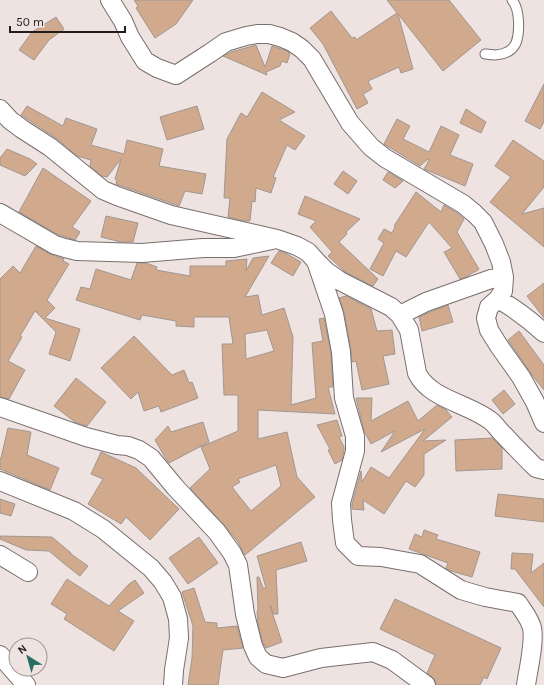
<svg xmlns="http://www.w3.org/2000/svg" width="544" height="685" viewBox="0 0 544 685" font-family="Karla,sans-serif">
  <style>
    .building { fill: #d1a98c; stroke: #a09791; fill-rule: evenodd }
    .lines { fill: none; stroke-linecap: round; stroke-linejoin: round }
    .lane-casing { stroke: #796f6d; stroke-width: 11 }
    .street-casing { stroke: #796f6d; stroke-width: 20 }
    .lane { stroke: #fff; stroke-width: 9 }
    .street { stroke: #fff; stroke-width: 18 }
  </style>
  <rect width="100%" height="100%" fill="#efe3e2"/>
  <!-- building -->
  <path class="building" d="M134 0H193L176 24 155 38 136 8 138 6Z
    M387 0H449L481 40 443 71 398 14 413 69 401 73 399 67 368 81 372 89 363 94 368 103 357 109 323 44 310 28 331 11 352 38 355 37 356 40 397 13Z
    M56 17 64 29 49 40 34 60 19 50 32 32Z
    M256 45 265 67 272 46 287 51 290 54 287 63 282 61 280 66 266 72 267 75 223 56 231 52Z
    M544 84V122L540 129 525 121Z
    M262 92 295 112 279 120 305 136 295 150 287 145 273 177 276 178 271 193 256 188 255 202 252 201 250 221H244L228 217 230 198H224L227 139 241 113 247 117Z
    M27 106 63 126 66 118 97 129 91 145 124 154 127 140 163 149 159 166 206 174 202 194 185 191 179 206 116 184 117 180 115 179 121 159 107 177 102 176 90 166 91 160 77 156 56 138 21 115Z
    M197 106 204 129 167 140 160 117Z
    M466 109 486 122 481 133 460 123Z
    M397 119 410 126 403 139 429 152 441 126 459 135 450 155 473 164 465 186 424 169 429 160 428 159 420 166 384 144Z
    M513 140 544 161V187L522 214 544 208V247L490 202 511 177 495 166Z
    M7 149 30 159 37 164 25 176 0 165V158Z
    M43 168 91 201 72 227 80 232 75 240 59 235 19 212Z
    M343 171 357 181 348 194 334 184Z
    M388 172 403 181 395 188 383 180Z
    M416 192 441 212 444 205 457 213 464 219 457 232 479 269 475 272H474L466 277 460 279 444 252 452 248 429 222 406 257 396 251 383 276 370 269 384 243 378 239 384 229 392 233 395 227 394 226Z
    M305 196 360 219 346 232 347 234 339 242 378 279 373 286 345 272 328 256 332 252 310 227 316 221 298 214Z
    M106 216 138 223 133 242H121L101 237Z
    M36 246 50 254 64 259 63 261 69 264 47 300 55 308 45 318 80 329 70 361 49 354 56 332 35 311 20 336 22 337 8 361 25 370 9 399 0 397V279L13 266 20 273Z
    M279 251 287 254 301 262 293 276 271 263Z
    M269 256 245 297 258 295 262 315 284 308 293 337 291 405 316 398 312 343 323 341 319 319 324 318 331 353 333 387H328L335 414 258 410V439L287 432 297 477 315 497 245 555 238 542 225 526 190 488 210 469 201 447 238 431V395H224L222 344H233L229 317H194V327L176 326V321L142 315 140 320 76 300 81 287 90 289 96 269 131 280 137 263H146L157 267 156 270 190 276V266H226V261L247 259 246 271 253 258ZM267 330 274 351 246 359 245 334ZM276 465 281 486 251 511 232 487 240 482 238 479Z
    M544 283V318L527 296Z
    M346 296 371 309 377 331 392 330 395 354 383 356 389 384 362 390 356 361 352 362 351 350 344 312 339 298Z
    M448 305 453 322 422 331 419 317 430 312Z
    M519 331 544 365V390L532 375 508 340Z
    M134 336 172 375 184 370 189 383 192 382 198 398 161 412 159 406 144 411 138 392 131 399 101 368Z
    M76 378 106 402 87 426 75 422 54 406Z
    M504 390 515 404 503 414 492 400Z
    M356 398H372L371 421 408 401 418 421 437 405 446 410 452 417 423 441 446 440 424 454V475L415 487 406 481 384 514 363 500 364 510 352 509V504L361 471 362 482 371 467 389 478 425 429 381 452 395 431 371 444 364 431Z
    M337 420 342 436 339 437 344 447V450L342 460 335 464 328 450 330 449 317 425Z
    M203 422 209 442 169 463 166 459 155 440 168 426 171 432Z
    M8 428 31 432 27 455 59 468 50 490 0 469V458H1Z
    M492 438 502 448V469L456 471 455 440Z
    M101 452 136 468 179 509 150 540 126 517 121 524 88 504 103 479 91 474Z
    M498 494 544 499V522L495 516Z
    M0 499 15 504 11 516 0 513Z
    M424 530 438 535 436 539 480 552 472 577 451 571 446 568 448 563 409 549 415 534 422 537Z
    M0 536 52 537 71 553V554L88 566 80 576 67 566 49 551 26 550 0 539Z
    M199 537 218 563 188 584 169 558Z
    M301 542 307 561 276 570 278 614H273L271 606H270L282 642 266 648 263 643 258 624 257 611H258L257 577H259L263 588H266L257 556Z
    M512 553 533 554 531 573 544 563V607L515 569H511Z
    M67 579 109 606 129 584 135 580 144 593 118 611 134 621 114 651 64 619 67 614 51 604Z
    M194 588 205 622 217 623V628L237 626 243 648 223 650 218 685H188L192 658 193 626 182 592Z
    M395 599 501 648 487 679 484 677 480 685H436L435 680 432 677 427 673 435 655 380 629Z"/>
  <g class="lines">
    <defs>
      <path id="lane" d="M485 54C493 55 500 56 507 52 510 51 514 47 516 43 520 32 520 9 512 0"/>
      <path id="street" d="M110 0 123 21 130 37 145 61 157 68 176 75 210 53 226 42 246 36 257 34H269L280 37 292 42 302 49 312 59 350 123 371 147 385 158 463 204 474 213 483 222 494 244 501 262 504 277 503 291 498 299 489 307 486 318 489 330 499 346 521 377 535 402 544 423
        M0 109 10 120 22 129 50 147 103 190 117 196 171 215 277 239 297 246 308 252 316 261 334 314 341 352 344 398 355 436V451L341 503 342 520 345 543 358 556 381 557 420 564 461 590 485 597 518 603C523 611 530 619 532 628 535 641 528 671 526 685
        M0 213 55 245 65 248 77 251 142 253 203 248H234L272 240
        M316 261 327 272 340 281 391 307 400 315 409 330 417 373C429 399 470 404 491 421 496 425 499 431 504 435 514 446 525 457 536 468L544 470
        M498 299C514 308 530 320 544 333
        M400 315 426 302 491 279 504 277
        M0 407 86 437 117 445 128 446 139 450 151 458 175 487 217 532 232 553 238 565 245 614 253 646 258 657 266 664 283 668 321 658 373 652 392 660 426 685
        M0 481 74 511 103 529 151 568 163 582 172 597 178 619 179 638 174 670 173 685
        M0 555 28 572
        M0 655 26 685"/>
    </defs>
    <!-- lane casing -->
    <use href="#lane" class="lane-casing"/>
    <!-- street casing -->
    <use href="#street" class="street-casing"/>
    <!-- lane -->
    <use href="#lane" class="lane"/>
    <!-- street -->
    <use href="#street" class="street"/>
  </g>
  <!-- north arrow -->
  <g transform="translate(28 657) rotate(323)"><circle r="19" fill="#efe3e2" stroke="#9d9493"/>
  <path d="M0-3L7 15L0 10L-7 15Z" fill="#296e62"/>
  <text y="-6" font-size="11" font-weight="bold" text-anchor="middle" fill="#221d1d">N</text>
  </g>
  <!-- scale -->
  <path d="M10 26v6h115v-6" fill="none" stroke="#221d1d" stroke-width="2"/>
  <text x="16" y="26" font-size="12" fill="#221d1d" stroke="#efe3e2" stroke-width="3" paint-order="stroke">50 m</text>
</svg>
